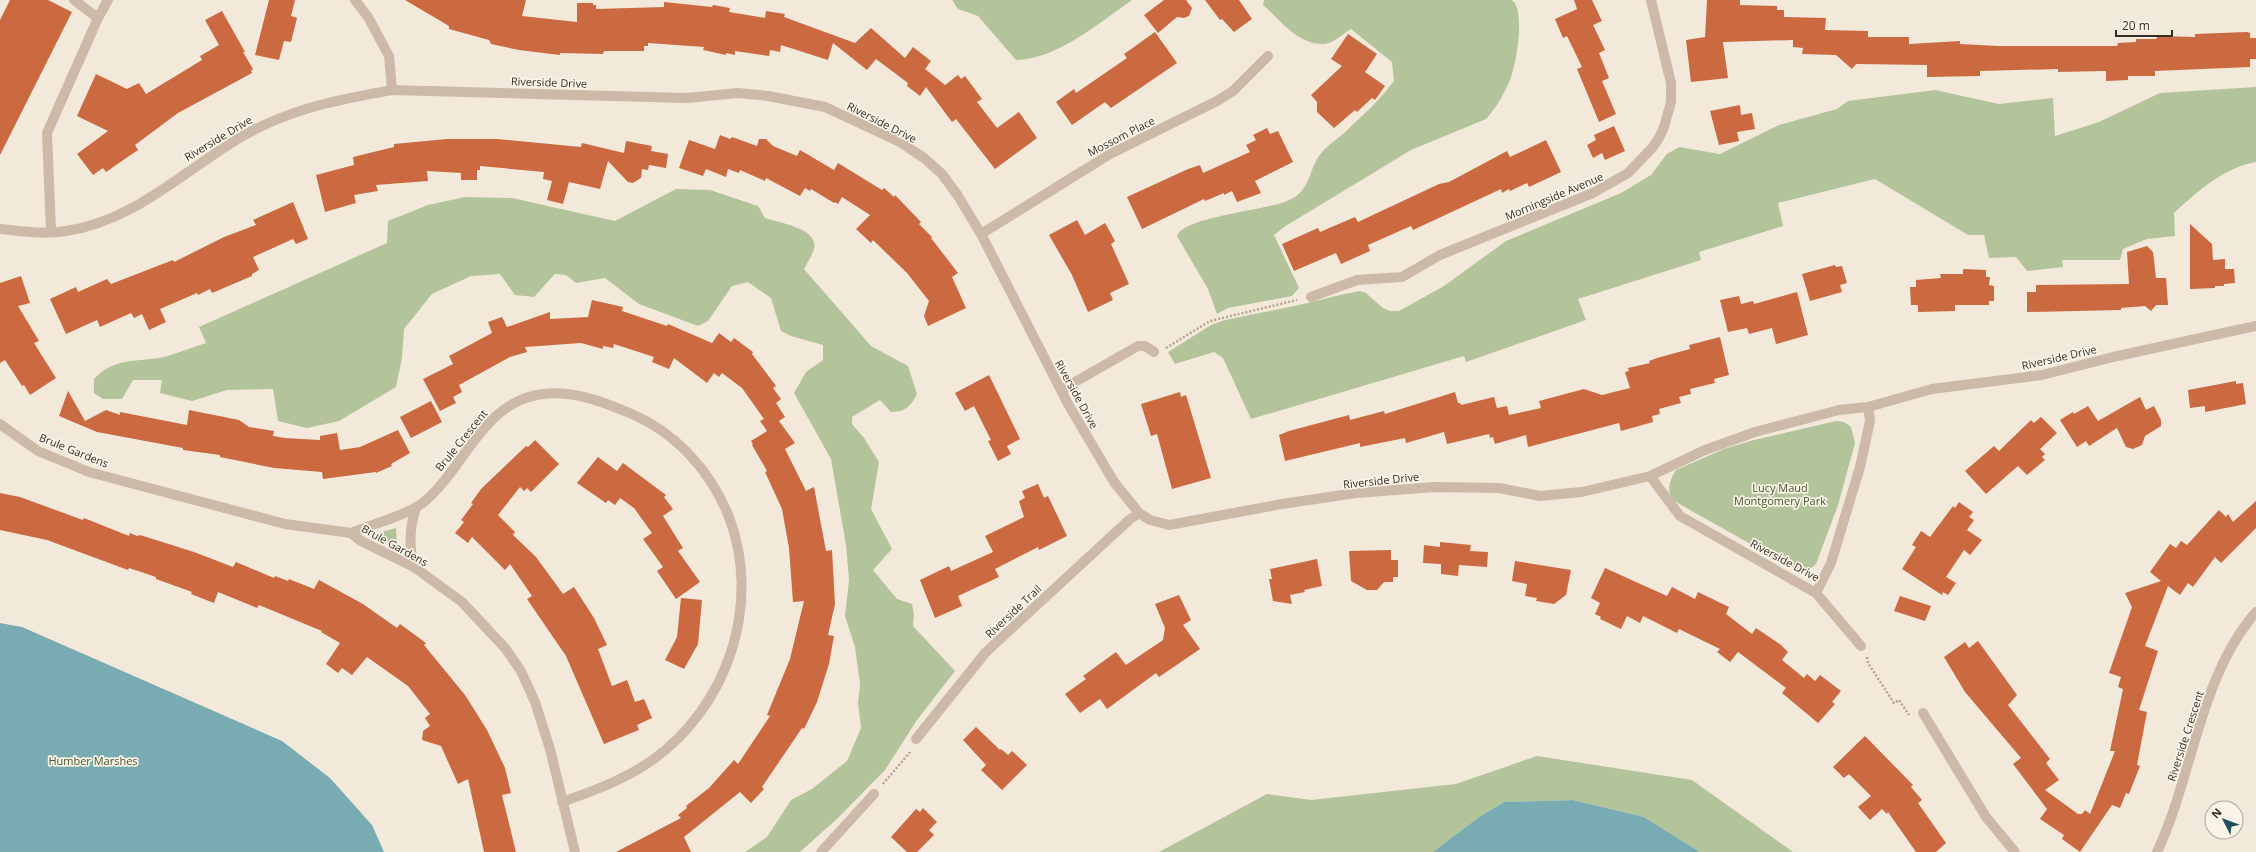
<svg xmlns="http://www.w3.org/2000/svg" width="2256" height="852" viewBox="0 0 2256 852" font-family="'Open Sans',sans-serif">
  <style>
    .green { fill: #b3c39a }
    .water { fill: #79acb2 }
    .building { fill: #cb6941 }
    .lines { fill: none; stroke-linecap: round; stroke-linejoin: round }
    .path { stroke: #b8a391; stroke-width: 2.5; stroke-dasharray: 2 2; stroke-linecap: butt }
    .minor { stroke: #ccb9a7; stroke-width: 10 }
    .labels { text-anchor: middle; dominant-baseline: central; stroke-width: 3.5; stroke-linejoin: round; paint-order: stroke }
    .street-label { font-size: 11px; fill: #382e28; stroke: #faf3e8 }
    .park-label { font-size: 11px; fill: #44572a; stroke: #faf3e8 }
  </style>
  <rect width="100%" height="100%" fill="#f3e9db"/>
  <!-- green -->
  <path class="green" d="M952 0H1132C1100 22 1056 60 1016 60L978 16 958 9Z
    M1264 0H1512C1526 10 1516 66 1510 80 1504 94 1496 108 1486 119L1411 150 1284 227 1274 235 1299 288 1292 296 1228 308 1217 314 1208 289 1177 236C1183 217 1267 210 1287 201 1311 191 1307 174 1319 156 1325 147 1336 140 1344 133 1362 116 1379 101 1394 81L1392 62 1351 29C1343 34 1334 43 1324 44 1298 45 1280 20 1263 5Z
    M2256 87V162C2223 168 2198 191 2174 213L2175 236 2147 239 2123 249 2120 260H2062L2063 267 2027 271 2016 257 1989 258 1984 235H1968L1875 179 1778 203 1783 226 1699 252 1701 260 1578 299 1586 320 1466 362 1464 356 1251 419 1223 358 1214 352 1175 364 1168 352 1211 325 1225 320 1299 305 1344 294 1360 291 1366 293 1383 308 1390 311H1399L1444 286 1506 241 1621 193 1651 175 1667 154 1679 147 1720 154 1779 125 1837 109 1848 101 1935 90 1999 104 2053 98 2055 136 2099 122 2160 93Z
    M676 189 710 190 758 206 765 218C779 223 819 228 814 249 812 256 807 263 804 269L871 346 908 366 917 394C911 406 905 412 891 412L880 400 852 417V424L864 438 879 462 871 509 892 549 873 570 897 599 912 604 914 614 913 626 955 671 917 720 885 770 838 818 800 852H745L767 837 791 800 812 789 847 761 861 728 858 703 860 684 855 647 845 616 849 580 846 545 831 459 794 393 806 372 823 360V345L791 336 781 331 771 298 748 282 732 286 708 321 698 326 639 304 605 278 576 283 566 275 555 274 534 297 515 295 500 274 471 276 432 294 404 329 402 358 396 387 339 421 307 428 278 421 273 389 227 390 192 401 160 393 162 380H133L122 399H103L94 393V379C114 356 141 363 168 356 181 352 193 347 206 343L199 327 387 243 388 221 428 205 465 197 512 198 615 221Z
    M1836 421 1844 422 1851 427 1855 443 1838 505 1816 564 1810 569 1797 570 1674 501C1666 490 1669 482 1676 470L1724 449 1754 440Z
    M396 528 397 544 395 546 376 537 377 533Z
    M1537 756 1692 780 1793 852H1700L1644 817 1573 800 1504 802 1479 817 1433 852H1159L1267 794 1311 800 1456 784Z"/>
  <!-- water -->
  <path class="water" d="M0 623 22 627 282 741 330 778 372 825 384 852H0Z
    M1573 800 1644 817 1700 852H1433L1479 817 1504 802Z"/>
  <!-- building -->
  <path class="building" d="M10 0H48L72 12 0 155V20Z
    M269 0H295L291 16 297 18 291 42 284 41 279 60 255 55Z
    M405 0H526L522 16 577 22V3H593V5H596V9L664 7V2L712 7 713 5 730 8 729 12 765 18 766 11 785 14 784 17 855 43 871 28 905 58 913 47 931 61 925 69 945 85 958 75 961 79 965 76 982 99 977 102 997 128 1019 112 1037 138 995 169 956 119 952 122 926 87 920 96 907 86 908 83 876 59 867 70 833 43 828 60 781 45 780 52 770 50 769 56 735 51V55L726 53V55L703 50 704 47 648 43V46H644V51H604L603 54 560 53V55L519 50 491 44 489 40 449 29V26Z
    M1164 0H1186L1192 8 1189 16 1184 18 1177 17 1158 33 1144 15Z
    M1205 0H1239L1252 19 1234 32 1222 19 1220 20Z
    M1574 0H1592L1602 21 1593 25 1605 50 1599 53 1609 78 1602 81 1616 114 1599 122 1577 69 1582 67 1567 36 1563 38 1555 19 1577 9Z
    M1707 0H1740V5L1777 6V10H1784V17L1826 18 1825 30 1868 31V37H1909V44L1960 41V44L1998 46H2117L2118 43 2136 42V39H2156L2158 36 2195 37V34L2247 32 2250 33V38H2256V59H2250V67L2155 71V76H2128V80L2106 81V71L2058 72V69L1980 71V76L1927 77V65L1856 64 1852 69 1836 55 1802 54 1803 48 1793 47V40L1723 42 1728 78 1691 82 1686 40 1705 37Z
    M222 11 245 52H243L253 69 251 71 252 73 178 113 135 145 138 150 106 172 103 168 93 175 77 154 108 131 77 116 96 74 127 89 139 83 146 94 202 60 200 56 219 45 205 20Z
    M1155 32 1177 63 1111 108 1105 102 1072 125 1056 102 1074 89 1076 93 1127 58 1124 54Z
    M1348 34 1377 54 1365 72 1385 86 1375 100 1372 98 1357 112 1355 110 1334 128 1317 112V102L1311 95 1342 66 1331 59Z
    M1740 105 1741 115 1752 113 1755 129 1737 132 1739 141 1719 145 1710 111Z
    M1614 126 1625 151 1605 160 1602 153 1593 158 1587 145 1596 140 1594 135Z
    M1267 128 1270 134 1278 131 1293 162 1255 181 1261 193 1237 202 1232 191 1224 195V193L1205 201 1204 199 1142 229 1127 197 1188 169 1200 165 1203 173 1250 152 1246 145 1256 140 1253 135Z
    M720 135 730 139 732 137 757 146 759 139H766L773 146 797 156 800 150 834 170 838 163 882 190 884 188 894 197 895 195 921 222 919 224 932 237 931 238 958 273 952 277 966 308 928 326 924 316 929 301 907 273 873 240 871 243 856 229 870 215 842 197 838 204 835 202 834 203 811 189 810 191 805 188 800 196 766 178 765 181 740 170 739 173 728 169 726 177 706 169 703 176 679 168 689 140 715 149Z
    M447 139H497L581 147 582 143 624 153 626 141 652 146 651 151 668 154 666 168 649 165 648 170 642 169 641 178 633 183 628 182 608 161 600 189 569 182 563 204 547 200 552 181 543 179 544 172 480 166V170H477V180H461V173L427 171 428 181 376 185 378 191 354 195 356 203 325 212 316 175 354 165 353 157 394 147V144Z
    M1546 140 1561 172 1529 187 1527 183 1510 191 1509 189 1502 193 1501 189 1413 230 1411 226 1368 245 1370 251 1341 264 1336 253 1294 271 1282 244 1318 228 1320 232 1355 217 1358 222 1439 184 1449 182 1507 151 1510 157Z
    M293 202 308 239 296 244 293 239 253 257 259 270 252 274V276L212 293 210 289 198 295 197 293 160 309 166 322 149 330 142 314 134 318 131 313 100 327 97 320 66 334 50 299 76 287 78 292 107 279 111 284 173 260 174 262 224 237 256 225 253 220Z
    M1077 220 1085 235 1105 223 1115 241 1111 244 1129 284 1110 293 1113 300 1088 312 1072 275 1049 235Z
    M2190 224 2212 244 2213 260 2225 259V269H2234L2235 283 2224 284V286H2215V288L2190 289Z
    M2147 246 2153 252 2156 278H2166L2168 305H2156L2151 311 2145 306 2121 308V310L2027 312V292H2036V285L2129 284 2127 252Z
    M1835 265 1836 267 1842 266 1847 283 1840 285 1842 292 1810 301 1802 274Z
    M1963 269 1986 270V277H1990L1989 285 1994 286V301H1989V305H1955V311L1918 312V305H1911L1910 287H1916V280L1941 278 1940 274H1963Z
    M21 276 30 303 18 306 39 341 34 343 56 378 30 395 24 385 22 386 5 360 0 363V283Z
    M1797 292 1808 335 1776 344 1772 328 1749 334 1747 328 1728 332 1720 300 1739 296 1741 304 1753 301 1754 304Z
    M592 300 623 307 622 311 667 326 668 324 712 343 719 333 731 342 734 338 753 352 752 354 776 386 773 388 781 399 776 403 785 417 779 421 795 443 785 449 806 491 814 487 826 551 832 550 835 604 828 635 834 636 829 664 817 702 804 729 802 728 762 787 764 789 751 803 740 792 684 837 691 852H616L681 818 678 815 687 808 686 806 709 788 734 760 738 764 770 716 767 715 790 659 804 601 793 602 789 548 782 509 765 472 767 471 752 445 753 444 751 441 767 431 760 421 764 419 742 388 722 373 719 377 714 373 707 383 674 358 669 369 652 362 654 357 614 344 613 348 603 346V349L581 343 525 347 527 352 510 357 459 385 462 392 453 397 456 403 440 411 423 379 453 364 449 356 492 333 488 322 502 317 507 327 550 312V319L588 317Z
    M1720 337 1729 375 1714 379 1715 383 1690 389 1691 394 1679 397 1681 403 1659 409 1660 414 1652 416 1653 422 1621 431 1619 423 1528 447 1526 435 1495 444 1493 437 1490 438 1489 434 1447 444 1444 432 1406 443 1405 438 1360 447V443L1285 461 1279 435 1289 431 1349 415 1350 420 1384 411 1385 414 1455 392 1458 403H1460L1461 405 1494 397 1497 408 1507 406 1509 415 1541 408 1539 401 1584 389 1602 395 1630 388 1625 372 1629 371 1628 368 1650 363 1649 361 1657 358 1690 349 1689 345Z
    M989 375 1020 439 1007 446 1011 454 998 461 988 441 991 440 974 406 965 411 955 393Z
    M2236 381V384L2243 383 2246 404 2205 412V406L2190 408 2188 390Z
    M68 391 85 421 106 410 120 415V412L187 425 189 410 239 420 249 427 274 431 273 436 285 438 320 440V436L337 433 340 450 360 447 398 430 410 453 391 464 392 466 376 473V472L323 479 322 472 274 468 220 457V455L183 450V448L97 432 59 416Z
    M1180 392 1181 397 1186 395 1211 478 1172 489 1157 434 1151 436 1141 404Z
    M2140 397 2146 410 2154 406 2161 420V426L2145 436 2142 445 2133 449 2126 447 2117 428 2089 446 2086 441 2077 447 2060 420 2073 412 2074 414 2088 406 2098 421Z
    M431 401 442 422 411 438 400 417Z
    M2041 417 2057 433 2040 449 2045 454 2042 457 2045 460 2027 475 2018 466 1986 494 1965 471 1994 446 1999 451 2031 420 2034 423Z
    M535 440 559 464 531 492 527 488 524 491 520 487 498 515 515 532 513 535 536 557 563 594 574 587 594 618 607 645 598 649 612 686 627 680 635 702 644 699 652 718 637 725 639 730 604 744 566 656 527 599 532 596 510 564 505 570 472 537 468 543 455 533 464 522 461 520 473 504 471 503 481 489 526 446 528 447Z
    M598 457 617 471 623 463 666 495 664 497 673 509 663 516 683 548 678 551 700 582 676 599 657 571 663 567 643 539 652 533 634 508 620 498 615 505 608 500 606 503 577 483Z
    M1038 484 1044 498 1048 496 1067 536 1039 550 1038 547 995 569 999 577 958 596 962 606 935 618 920 580 949 566 951 571 993 552 985 536 1024 517 1019 501 1025 498 1022 491Z
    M0 493 20 497 83 520 84 518 129 536 130 533 137 536 140 535 194 552 233 567 236 562 274 578 275 576 288 581 289 579 314 589 319 580 363 604 397 628 400 624 426 643 424 645 465 695 487 730 505 768 511 793 502 795 516 852H484L468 779 458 784 441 746 422 740 423 731 430 726 425 718 430 714 408 686 367 657 352 675 342 668 338 673 326 664 340 643 321 632 322 631 259 605 257 608 218 592 214 603 191 594 192 592 156 579V577L129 568 128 570 47 540 0 530Z
    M2256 501V528L2221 563 2215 557 2193 587 2188 583 2180 595 2168 586 2145 646 2158 651 2139 710 2147 712 2137 765 2140 766 2129 794 2126 793 2120 808 2112 805 2080 852 2062 839 2064 835 2040 819 2047 809 2013 764 2021 758 1965 692 1944 657 1965 642 1969 648 1978 641 2017 695 2008 705 2050 759 2046 763 2059 780 2045 790 2078 814H2082L2085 810 2090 814 2115 751H2110L2123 689 2118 687 2121 677 2109 673 2132 607 2125 593 2161 581 2150 572 2170 544 2176 548 2181 541 2187 545 2219 510 2226 517 2228 514 2233 522Z
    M1959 502 1973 512 1969 517 1974 520 1967 530 1982 540 1970 555 1964 550 1946 577 1956 583 1948 595 1943 592 1942 595 1902 569 1916 547 1912 545 1921 531 1930 537 1953 506 1955 508Z
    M1440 542 1471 545 1470 551 1488 552 1487 567 1459 565 1458 576 1441 574V564L1423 563 1424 545 1440 547Z
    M1391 550V560H1398V577H1393V582H1384L1377 590H1367L1351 581 1349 551Z
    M1317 559 1322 586 1304 590 1305 592 1290 595 1292 604 1273 601 1269 579H1272L1270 569Z
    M1515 561 1571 570 1566 595 1554 604 1536 601 1537 598 1525 596 1527 584 1512 581Z
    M1605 568 1667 596 1672 587 1695 599 1698 592 1729 607 1726 614 1752 634 1756 628 1781 645 1788 652 1782 660 1804 678 1807 674 1815 681 1820 675 1841 691 1832 702 1835 704 1818 723 1782 693 1786 688 1738 652 1730 662 1717 652 1720 649 1679 629 1677 633 1643 616 1640 623 1627 616 1621 629 1600 619 1601 617 1595 614 1600 603 1591 598Z
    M1179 595 1191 620 1183 625 1200 649 1159 677 1156 673 1107 709 1100 699 1080 713 1065 694 1086 679 1083 676 1116 652 1126 665 1163 640 1165 628 1155 604Z
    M1900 596 1931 606 1925 621 1894 611Z
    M681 598 702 600 698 644 684 669 665 660 677 637Z
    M976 727 1000 750 1001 749 1008 755 1012 751 1027 765 1002 790 981 770 986 765 963 740Z
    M1865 736 1913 785 1911 787 1922 800 1918 803 1946 843 1936 852H1916L1888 812 1887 814 1882 809 1870 820 1858 807 1871 796 1849 774 1844 778 1833 767Z
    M923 808 937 822 929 830 934 835 917 852H907L891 837 916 809 920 812Z"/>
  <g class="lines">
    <!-- path -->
    <path class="path" d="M1166 348 1210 321 1297 300
      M1867 657 1868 663 1894 703 1899 700 1909 715
      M883 784 911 751"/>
    <!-- minor -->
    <path class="minor" d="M355 0 368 17 389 56 392 90
      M98 18 108 0
      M0 229C21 231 45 235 66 231 142 220 195 158 262 126 303 106 348 98 392 90L687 98 738 93 768 96 825 107 900 142 924 158 942 174 958 196 981 234 1068 404 1114 482 1139 513 1150 520 1169 525 1282 504 1356 493 1435 487 1499 488 1540 496 1582 492 1650 476 1705 450 1755 432 1839 410 1868 407 1932 389 2042 375 2113 357 2256 326
      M51 232 47 133 98 18 74 0
      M981 234 1110 154 1217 101 1233 91 1268 56
      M1311 297 1357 280 1402 277 1440 255 1593 193 1628 173 1653 147 1659 138 1664 127 1671 102V83L1651 0
      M1061 390 1138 346H1145L1154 352
      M0 424 38 451 89 472 285 524 351 533 361 541 414 567 462 602 505 648 521 671 535 702 550 749 575 852
      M1650 476 1680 516 1816 593 1861 646
      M351 533C372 524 409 515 425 501 466 466 483 401 543 394 571 390 601 401 627 412 674 431 710 469 729 517 762 604 728 707 651 761 624 780 593 791 562 802
      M414 567C409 546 409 529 416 508
      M1816 593 1831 563 1860 467 1870 421 1868 407
      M1923 713 1986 817 2015 852
      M916 739 986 652 1129 520 1139 513
      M821 852 874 794
      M2157 852C2193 776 2199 677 2256 612"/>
  </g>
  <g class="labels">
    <!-- street labels -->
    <g class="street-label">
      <text transform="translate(549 82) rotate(2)">Riverside Drive</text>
      <text transform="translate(882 122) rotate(27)">Riverside Drive</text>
      <text transform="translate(1121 136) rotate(-27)">Mossom Place</text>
      <text transform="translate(218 138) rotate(-31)">Riverside Drive</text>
      <text transform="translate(1554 196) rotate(-23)">Morningside Avenue</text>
      <text transform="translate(2059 357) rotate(-13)">Riverside Drive</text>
      <text transform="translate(1077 394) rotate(61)">Riverside Drive</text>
      <text transform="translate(461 440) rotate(-51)">Brule Crescent</text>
      <text transform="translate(74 450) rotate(22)">Brule Gardens</text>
      <text transform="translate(1381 480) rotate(-6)">Riverside Drive</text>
      <text transform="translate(395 545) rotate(29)">Brule Gardens</text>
      <text transform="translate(1785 560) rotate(28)">Riverside Drive</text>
      <text transform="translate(1013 611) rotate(-43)">Riverside Trail</text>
      <text transform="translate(2185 736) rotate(-72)">Riverside Crescent</text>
    </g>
    <!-- park labels -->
    <g class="park-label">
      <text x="1780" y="487">Lucy Maud<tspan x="1780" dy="13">Montgomery Park</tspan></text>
      <text x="93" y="760">Humber Marshes</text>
    </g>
  </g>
  <!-- north arrow -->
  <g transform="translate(2224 820) rotate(312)"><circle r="19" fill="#faf3e8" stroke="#aca49b"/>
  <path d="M0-3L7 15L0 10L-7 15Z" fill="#1b545b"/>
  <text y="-6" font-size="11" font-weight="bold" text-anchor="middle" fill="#382e28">N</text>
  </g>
  <!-- scale -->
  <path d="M2116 30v6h56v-6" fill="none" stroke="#382e28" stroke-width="2"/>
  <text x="2122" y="30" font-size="12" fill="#382e28" stroke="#faf3e8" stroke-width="3" paint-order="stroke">20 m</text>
</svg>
